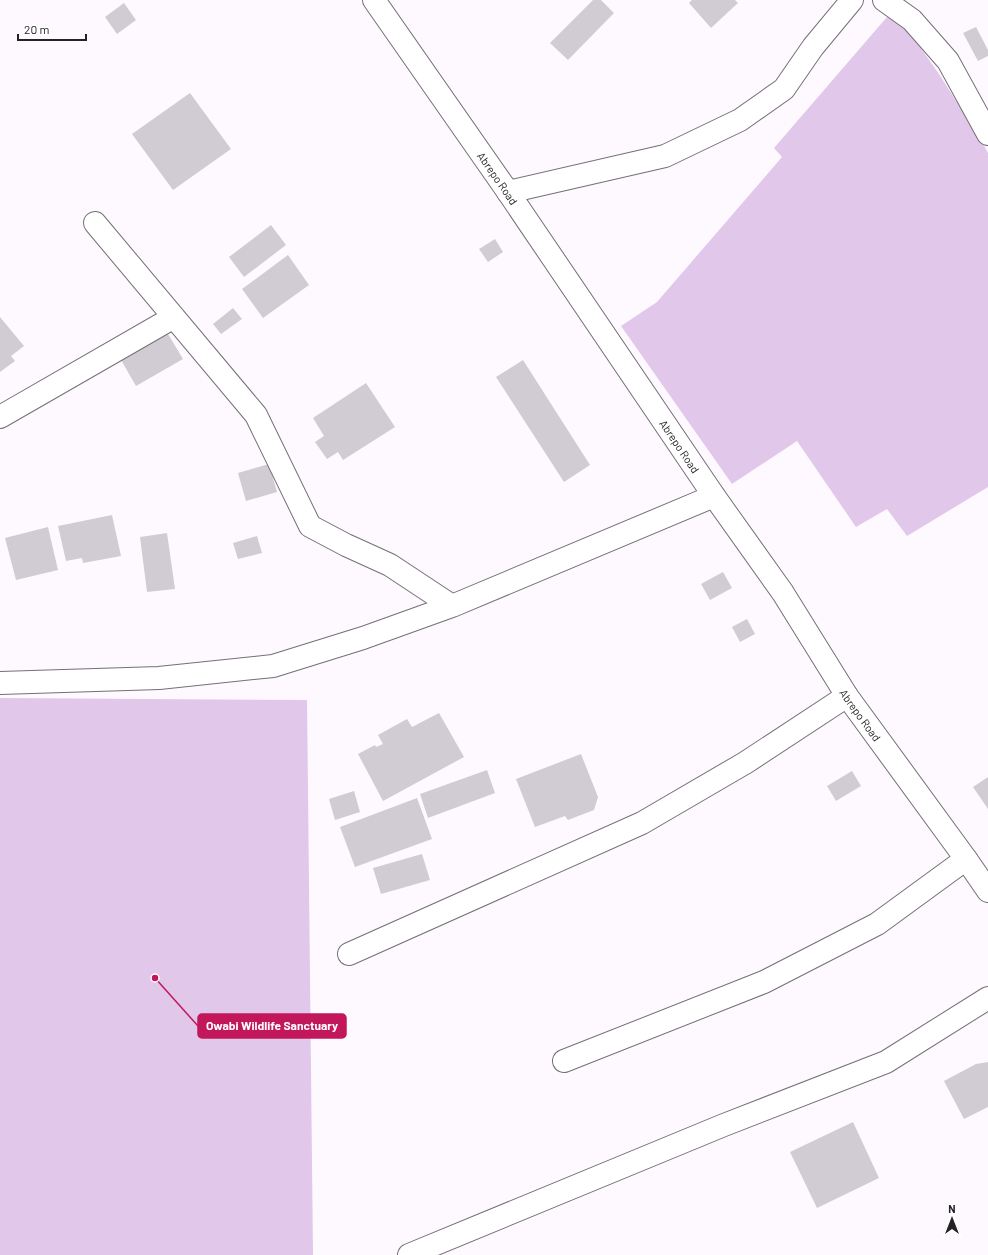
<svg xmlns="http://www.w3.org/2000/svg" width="988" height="1255" viewBox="0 0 988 1255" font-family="Barlow,sans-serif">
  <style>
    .green { fill: #e1c7ea }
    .building { fill: #d1cbd3 }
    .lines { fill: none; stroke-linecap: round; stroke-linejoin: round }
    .minor-casing { stroke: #756f76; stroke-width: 24 }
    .secondary-casing { stroke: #756f76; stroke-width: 24 }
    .minor { stroke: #fff; stroke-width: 22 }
    .secondary { stroke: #fff; stroke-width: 22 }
    .labels { text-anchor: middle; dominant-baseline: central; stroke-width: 3.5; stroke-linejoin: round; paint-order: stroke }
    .street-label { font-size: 11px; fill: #252225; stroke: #fff }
    .leader { fill: none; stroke: #c2185b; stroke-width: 1.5 }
    .callout-dot { fill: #c2185b; stroke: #fff; stroke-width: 1.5 }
    .callout { fill: #c2185b; stroke: #c2185b; stroke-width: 1.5 }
    .callout-label { font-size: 12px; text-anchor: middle; font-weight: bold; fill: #fff }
  </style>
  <rect width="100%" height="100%" fill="#fdf9ff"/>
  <!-- green -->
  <path class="green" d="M887 17 904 26 915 40 939 74 982 142 988 153V487L907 536 887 509 856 527 797 441 732 484 621 326 657 302 782 157 774 148Z
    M0 698 307 700 313 1255H0Z"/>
  <!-- building -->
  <path class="building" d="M593 0H601L614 13 568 60 550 43Z
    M692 0H735L738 3 711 28 689 3Z
    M124 3 136 20 117 34 105 17Z
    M976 27 988 50V56L978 61 963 33Z
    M190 93 231 149 173 190 132 134Z
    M271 225 286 245 244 277 229 257Z
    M495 239 503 252 488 262 479 249Z
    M288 255 309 285 263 318 242 289Z
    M233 308 242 319 221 334 213 324Z
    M0 317 24 346 11 356 15 361 0 372Z
    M168 334 183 359 136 386 121 360Z
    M523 360 590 465 564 482 496 377Z
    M366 383 395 427 343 460 338 452 327 459 315 442 324 436 313 418Z
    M269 464 277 492 246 501 238 473Z
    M112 515 121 556 83 563 82 558 66 561 58 526Z
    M48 527 58 570 16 580 5 538Z
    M167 533 175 589 147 592 140 537Z
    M257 536 262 553 238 559 233 543Z
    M723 572 732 588 710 600 701 584Z
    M747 619 755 634 740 642 732 627Z
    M439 713 464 757 383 801 358 754 375 745 376 747 383 744 378 735 407 719 412 727Z
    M581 754 598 797 594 810 568 820 565 816 535 827 516 779Z
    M487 770 495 793 428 818 420 794Z
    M852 771 861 786 836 801 827 786Z
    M988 777V809L973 787Z
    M354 791 360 812 335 820 329 799Z
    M417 798 432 839 355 867 340 827Z
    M422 854 430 880 381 894 373 868Z
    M988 1062V1107L964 1119 944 1081 976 1064Z
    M853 1122 879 1178 817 1208 790 1152Z"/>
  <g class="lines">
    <defs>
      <path id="minor" d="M884 0 912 20 948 61 988 134
        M508 192 665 156 740 120 784 89 813 47 852 0
        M95 223 256 415 310 526 346 545 390 565 452 606
        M0 417 174 317
        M0 683 159 678 273 666 363 638 452 606 714 496
        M349 954 642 823 745 763 847 696
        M564 1061 764 982 877 924 966 859
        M409 1255 724 1125 886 1062 988 998"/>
      <g id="secondary">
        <path id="s1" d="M374 0 508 192 714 496 783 593 847 696 966 859 988 891"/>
      </g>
    </defs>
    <!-- minor casing -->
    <use href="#minor" class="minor-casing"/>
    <!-- secondary casing -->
    <use href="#secondary" class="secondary-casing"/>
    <!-- minor -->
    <use href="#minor" class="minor"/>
    <!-- secondary -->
    <use href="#secondary" class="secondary"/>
  </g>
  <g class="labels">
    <!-- street labels -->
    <g class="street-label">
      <text stroke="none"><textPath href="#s1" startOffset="217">Abrepo Road</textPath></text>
      <text stroke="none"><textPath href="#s1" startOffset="541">Abrepo Road</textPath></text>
      <text stroke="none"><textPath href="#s1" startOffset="865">Abrepo Road</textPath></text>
    </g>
  </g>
  <!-- callouts -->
  <path class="leader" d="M155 978L198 1026"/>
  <circle class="callout-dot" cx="155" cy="978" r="4"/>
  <rect class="callout" x="198" y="1014" width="148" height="24" rx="4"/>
  <g class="callout-label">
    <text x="272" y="1030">Owabi Wildlife Sanctuary</text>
  </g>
  <!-- north arrow -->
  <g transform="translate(952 1219)" stroke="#ffffff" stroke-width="3" paint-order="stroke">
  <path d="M0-3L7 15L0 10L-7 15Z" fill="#252225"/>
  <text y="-6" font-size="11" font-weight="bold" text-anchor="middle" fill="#252225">N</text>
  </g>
  <!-- scale -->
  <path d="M18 34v6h68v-6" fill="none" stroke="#252225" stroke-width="2"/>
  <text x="24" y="34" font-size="12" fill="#252225" stroke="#ffffff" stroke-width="3" paint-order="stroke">20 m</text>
</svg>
